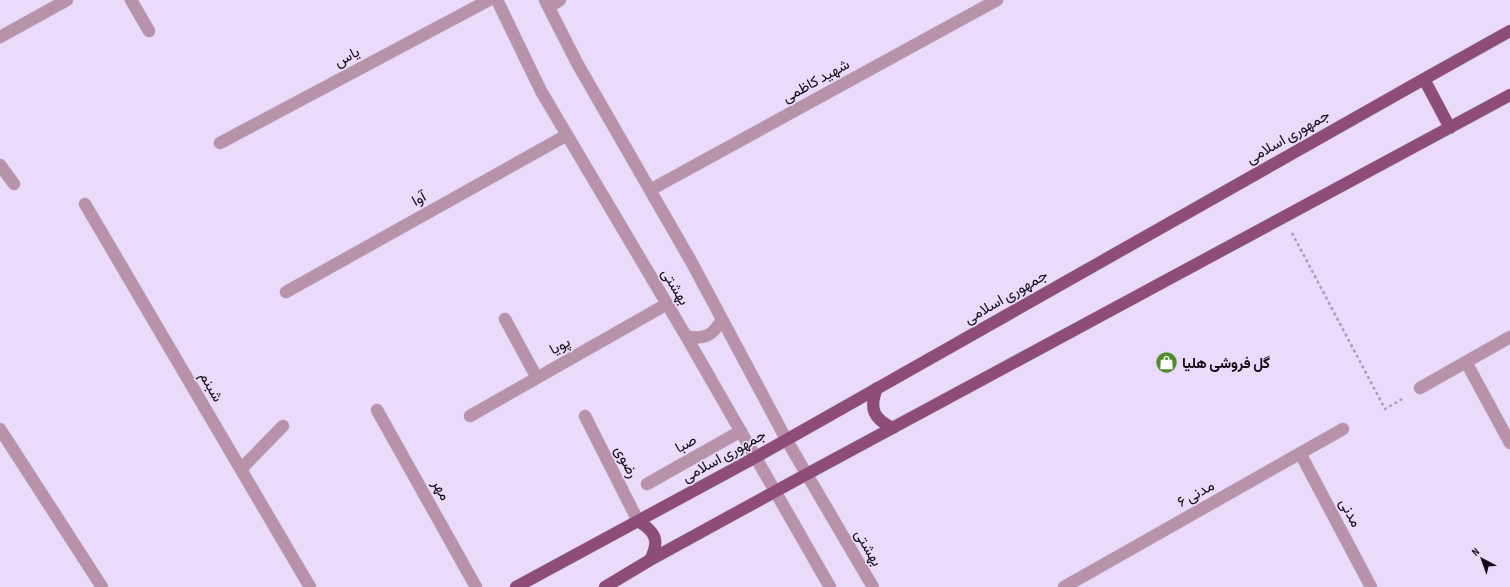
<svg xmlns="http://www.w3.org/2000/svg" width="1510" height="587" viewBox="0 0 1510 587" font-family="'Sofia Sans Condensed',Vazirmatn,sans-serif">
  <style>
    .lines { fill: none; stroke-linecap: round; stroke-linejoin: round }
    .minor-casing { stroke: #c7bad6; stroke-width: 13 }
    .major-casing { stroke: #c7bad6; stroke-width: 13 }
    .path { stroke: #a99db5; stroke-width: 2.5; stroke-dasharray: 3 3; stroke-linecap: butt }
    .minor { stroke: #b792a9; stroke-width: 12 }
    .major { stroke: #8d4d78; stroke-width: 12 }
    .labels { text-anchor: middle; dominant-baseline: central; stroke-width: 3.5; stroke-linejoin: round; paint-order: stroke }
    .street-label { font-size: 15px; fill: #110c16; stroke: #eadbfa }
    .poi-label { font-size: 15px; font-weight: bold; fill: #110c16; stroke: #eadbfa; text-anchor: start }
  </style>
  <rect width="100%" height="100%" fill="#eadbfa"/>
  <g class="lines">
    <defs>
      <path id="minor" d="M131 0 149 31
        M497 0 541 91 686 336 830 587
        M545 0 577 63 692 263 786 439 873 587
        M549 7 560 0
        M0 37 67 0
        M220 143 489 0
        M0 165 14 184
        M650 190 997 0
        M85 204 310 587
        M286 292 567 135
        M505 319 537 378
        M686 336C704 340 713 336 722 319
        M1466 362 1510 443
        M1420 388 1510 337
        M377 410 476 587
        M470 416 667 304
        M585 416 638 521
        M0 429 102 587
        M1300 453 1371 587
        M241 469 283 426
        M647 484 741 431
        M1064 587 1343 429"/>
      <path id="major" d="M1424 79 1450 128
        M877 388C869 408 873 419 893 428
        M638 521C656 532 660 541 650 560
        M516 587 756 457 1424 79 1510 31
        M605 587 650 560 807 474 1510 95"/>
    </defs>
    <!-- minor casing -->
    <use href="#minor" class="minor-casing"/>
    <!-- major casing -->
    <use href="#major" class="major-casing"/>
    <!-- path -->
    <path class="path" d="M1292 233 1385 409 1404 398"/>
    <!-- minor -->
    <use href="#minor" class="minor"/>
    <!-- major -->
    <use href="#major" class="major"/>
  </g>
  <!-- icons -->
  <defs>
    <symbol id="shop-disc" viewBox="-11 -11 22 22"><circle r="9.5" fill="#4e8b2a" stroke="#eadbfa"/><path d="M-5-2.5h2.3a2.7 3.5 0 0 1 5.4 0H5L5.5 6h-11ZM-1.5-2.5h3a1.5 2.3 0 0 0-3 0Z" fill="#fff"/></symbol>
  </defs>
  <g fill-rule="evenodd">
    <use href="#shop-disc" x="1154" y="350" width="25" height="25"/>
  </g>
  <g class="labels">
    <!-- street labels -->
    <g class="street-label">
      <text transform="translate(347 57) rotate(-28)">یاس</text>
      <text transform="translate(816 81) rotate(-29)">شهید کاظمی</text>
      <text transform="translate(1288 137) rotate(-30)">جمهوری اسلامی</text>
      <text transform="translate(419 199) rotate(-29)">آوا</text>
      <text transform="translate(675 287) rotate(59)">بهشتی</text>
      <text transform="translate(1006 297) rotate(-30)">جمهوری اسلامی</text>
      <text transform="translate(560 346) rotate(-29)">پویا</text>
      <text transform="translate(211 387) rotate(60)">شبنم</text>
      <text transform="translate(686 444) rotate(-30)">صبا</text>
      <text transform="translate(724 456) rotate(-29)">جمهوری اسلامی</text>
      <text transform="translate(626 462) rotate(63)">رضوی</text>
      <text transform="translate(441 490) rotate(61)">مهر</text>
      <text transform="translate(1196 494) rotate(-29)">مدنی ۶</text>
      <text transform="translate(1350 513) rotate(62)">مدنی</text>
      <text transform="translate(868 548) rotate(60)">بهشتی</text>
    </g>
    <!-- poi labels -->
    <g class="poi-label">
      <text x="1182" y="363">گل فروشی هلیا</text>
    </g>
  </g>
  <!-- north arrow -->
  <g transform="translate(1482 559) rotate(319)" stroke="#eadbfa" stroke-width="3" paint-order="stroke">
  <path d="M0-3L7 15L0 10L-7 15Z" fill="#110c16"/>
  <text y="-6" font-size="11" font-weight="bold" text-anchor="middle" fill="#110c16">N</text>
  </g>
</svg>
